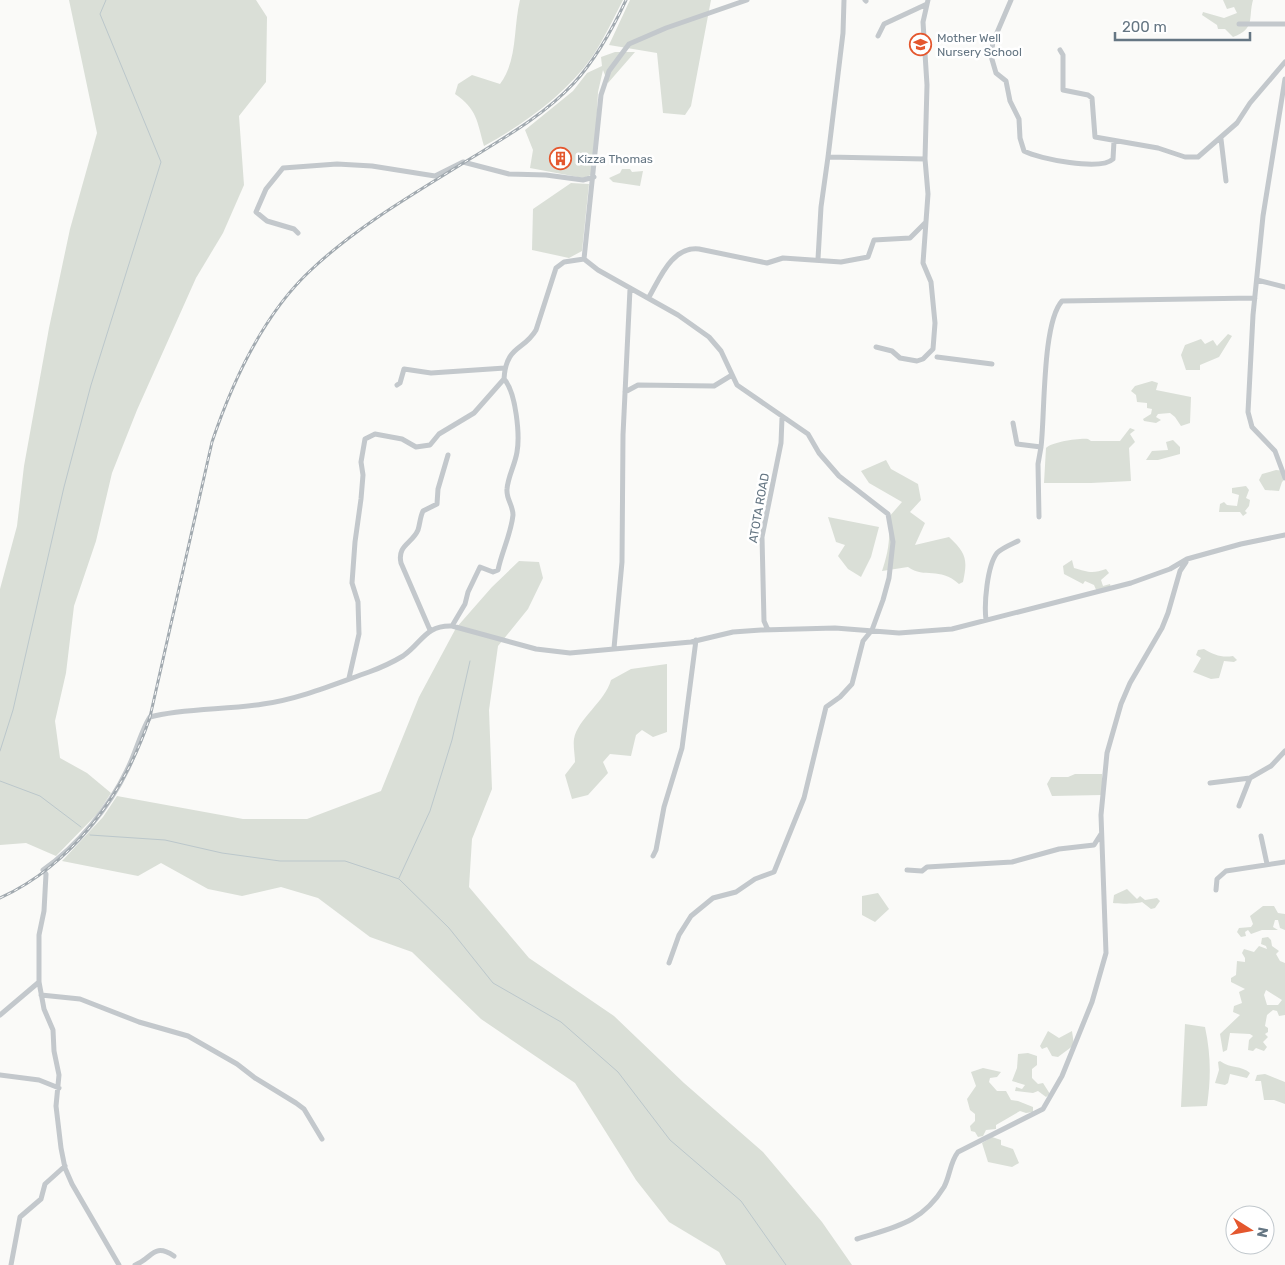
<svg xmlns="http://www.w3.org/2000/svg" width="1285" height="1265" viewBox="0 0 1285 1265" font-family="Rubik,sans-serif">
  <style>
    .green { fill: #dadfd7; fill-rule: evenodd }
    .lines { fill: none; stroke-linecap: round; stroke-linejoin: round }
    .stream { stroke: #bbc7cb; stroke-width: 1 }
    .street { stroke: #c3c8cc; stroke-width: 5 }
    .rail-casing { stroke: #a2aab0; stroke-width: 3 }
    .rail { stroke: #fff; stroke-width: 1; stroke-dasharray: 4; stroke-linecap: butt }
    .labels { text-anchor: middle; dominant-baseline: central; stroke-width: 5; stroke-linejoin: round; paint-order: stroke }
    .poi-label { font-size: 12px; fill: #657683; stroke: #fff; text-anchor: start }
    .street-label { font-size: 12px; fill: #657683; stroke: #fff }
  </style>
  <rect width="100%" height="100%" fill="#fafaf8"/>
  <!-- green -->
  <path class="green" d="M69 0H256L267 17 266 82 239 116 244 185 223 233 196 278 137 410 112 473 96 541 74 606 66 673 55 721 60 758 87 773 111 793 98 813 56 856 26 843 0 845V589L17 526 24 466 49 328 70 229 97 133Z
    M520 0H623C613 19 604 39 592 57 565 95 524 124 484 146 477 121 477 109 455 94L458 84 472 75 500 84C518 60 513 28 520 0Z
    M630 0H711L691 106 685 115 663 113 657 53 609 45Z
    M1223 0H1253C1248 17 1256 29 1233 37L1225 29H1218L1217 25 1202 15 1203 12 1224 18 1237 13 1234 7 1227 9Z
    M615 52H635L608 83 603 70 598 92 594 174 583 178 530 168 533 150 525 130 573 91 587 73 602 66 601 57Z
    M622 169H630L632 172 643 171 640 186 613 182 609 178 620 173Z
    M571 183 589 184 582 251 569 258 532 250 533 209Z
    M1228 334 1232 336 1219 357 1200 365V370H1186L1181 355 1185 345 1201 339 1205 344 1213 340 1217 346Z
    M1152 381 1158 383 1156 390 1191 397 1190 423 1181 426 1175 417 1170 413 1158 414 1156 417 1161 420 1156 423 1144 421 1143 419 1151 414 1152 409 1147 408V403L1137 402 1136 395 1131 391 1135 386Z
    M1130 428 1135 430 1130 434 1135 442 1129 448 1131 481 1091 483H1044L1046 448C1052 442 1079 438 1088 439L1091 441H1120Z
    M1173 440 1180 447V454L1158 460H1146L1152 451 1168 450 1166 442Z
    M886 460 891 469 918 484 921 500 910 512 925 523 915 545 949 537C966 553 968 559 963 582L959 584C939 566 925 579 908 567L882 571C888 553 891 538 888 518L902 502 869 483 861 471Z
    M1276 470 1285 471V479L1282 482 1279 491 1265 490 1259 480 1262 474Z
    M1246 486 1249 490 1246 498 1250 500 1249 506 1245 511 1247 513 1243 516 1240 512H1219L1220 504 1224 502 1227 505 1237 506 1239 495 1232 493V488Z
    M828 517 879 527 871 557 861 577 848 569 838 556 845 545 836 542Z
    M1072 560 1074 568C1087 572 1093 574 1106 569L1109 573 1101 580 1103 586 1110 584 1111 588 1097 592 1094 585 1085 581 1083 584 1064 574 1063 566Z
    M519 561 539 562 543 578 528 609 498 646 489 710 492 789 472 839 469 887 529 958 614 1016 684 1083 763 1152 822 1222 852 1265H726L719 1252 669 1222 636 1180 575 1083 481 1019 412 952 370 937 318 898 281 887 242 896 208 889 161 863 138 876 62 861 103 817 117 796 243 819H307L381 791 419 697 456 628 492 587Z
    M1204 649C1214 655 1222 658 1233 656L1237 660 1234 662 1224 661 1219 678 1211 679 1193 672 1201 658 1196 655 1198 650Z
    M667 664V732L653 737 642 730 636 735 631 756 610 754 603 762 608 773 588 795 572 799 565 775 575 762C575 755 573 746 574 739 578 718 605 702 611 680L631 669Z
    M1075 774H1102V795L1052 796 1047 784 1051 777H1068Z
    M1127 889 1137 899 1140 896 1145 900 1157 898 1160 901 1155 908 1151 909 1142 902C1136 904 1118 904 1113 903L1114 895Z
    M878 893 889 909 875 922 862 915V896Z
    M1263 906H1274L1278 913 1285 914V930L1280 928 1278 920H1275L1273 927 1278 930H1262L1251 934 1248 930 1245 932 1246 936 1241 937 1237 932 1239 928 1251 927 1253 924 1250 916Z
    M1268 937 1271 940 1272 946 1279 951 1276 954 1280 961 1285 963V1015L1279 1016 1277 1011 1273 1010 1267 1015 1265 1026 1268 1028V1032L1265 1034 1268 1037 1263 1042 1267 1047 1264 1051 1256 1048 1253 1051 1248 1050 1249 1040 1253 1036 1250 1034 1230 1033 1227 1050 1223 1052 1220 1034 1240 1015 1233 1012 1234 1006 1242 1003 1239 992 1245 989 1231 982V978L1236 975 1237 961 1245 962V958L1242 953 1244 949 1254 952 1259 946 1267 949 1266 946 1261 944 1262 938ZM1266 990 1282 1000 1278 1005H1267L1264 995Z
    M1185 1024 1205 1027C1211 1055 1211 1078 1207 1106L1181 1107Z
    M1048 1031 1059 1038 1072 1031 1074 1045 1058 1057 1052 1056 1047 1047 1042 1049 1040 1046Z
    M1028 1053 1037 1056V1065L1032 1069V1078L1038 1084 1043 1083 1050 1094 1046 1097 1038 1091 1033 1093 1015 1091 1016 1087 1022 1089 1025 1085 1012 1081 1017 1068 1018 1054Z
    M1220 1061C1231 1069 1241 1065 1250 1073L1247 1078 1230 1074 1228 1083 1225 1085 1215 1083 1219 1070 1218 1062Z
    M983 1068 1001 1072 997 1077 990 1078 989 1082 997 1091H1006L1011 1100 1018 1101 1033 1107V1112L1026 1113 1020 1111 996 1125V1129L986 1130 983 1136 978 1137 975 1132 971 1131 970 1126 975 1121V1114L970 1110 967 1099 976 1086 971 1072Z
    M1265 1074 1285 1082V1104L1274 1100H1264L1261 1081H1255L1257 1075Z
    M992 1137 1001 1140V1145L1013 1149 1019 1163 1012 1167 988 1162 982 1143Z"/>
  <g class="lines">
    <!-- stream -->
    <path class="stream" d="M0 751 13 710 64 487 91 385 161 162 100 14 106 0
      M0 781 40 796 81 827
      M90 835 165 840 222 853 280 861H345L399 879 449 928 493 983 561 1022 618 1072 670 1140 741 1201 786 1265
      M399 878 430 811 452 740 470 661"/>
    <!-- street -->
    <path class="street" d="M865 0 866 1
      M1011 0 993 42 991 56 996 73 1006 81 1010 101 1019 119 1020 138 1024 151C1039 159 1101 171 1113 159L1114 141
      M1239 24H1285
      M878 36 884 24 927 4
      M1060 50 1063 55V90L1088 95 1092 98 1095 137 1158 148 1185 157H1198L1237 123 1250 103 1285 62
      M1285 79 1263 216 1253 315 1248 412 1252 427 1275 451 1285 478
      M1221 139 1226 181
      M828 157 843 33 844 0
      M298 233 294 229 267 221 256 212 266 189 283 168 337 164 372 166 435 176 463 162 509 174 546 175 583 180 594 177
      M818 259 821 207 828 157 925 159
      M1257 280 1285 287
      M649 297C660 278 672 246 699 249L767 263 783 258 841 262 868 257 874 240 910 238 925 223
      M876 347 892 351 900 358 917 361 923 359 933 349 935 323 931 282 923 263 928 194 925 159 927 85 923 22 928 0
      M937 357 992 364
      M397 385 400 383 404 369 431 373 505 368
      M625 392 638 385 714 386 732 375
      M1013 423 1017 444 1041 447C1045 415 1042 323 1062 301L1255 298
      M1039 517 1038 464 1041 447
      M986 620C984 604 987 566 997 553 1002 548 1012 544 1018 541
      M452 626 465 604 468 592 480 567 493 572 498 570C502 551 511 534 513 515 513 505 506 499 507 489 508 476 515 465 517 452 520 435 516 392 504 379 506 345 524 351 536 330L556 268 564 262 584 259
      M430 630 401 563C397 545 412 544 418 530 420 524 420 517 423 511L437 504 438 489 448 455
      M768 630 764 621 762 537 781 443 782 418
      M614 648 622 562 623 435 630 289
      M349 678 359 634 358 602 352 583 355 542 361 499 363 475 361 462 365 439 375 434 402 439 416 447 430 445 439 434 474 413 504 379
      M1210 783 1250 778 1271 766 1285 751
      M1239 806 1250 778
      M1261 836 1267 864
      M653 856 656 850 664 807 682 748 696 640
      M907 870 922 871 927 867 1012 862 1059 849 1094 845 1101 834
      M1216 890 1217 879 1226 871 1285 862
      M669 963 679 935 691 916 713 898 736 892 755 879 774 872 804 798 826 707 840 697 852 684 863 641 872 630 883 600 889 578 893 542 888 514 839 476 819 453 808 434 737 385 721 351 709 337 678 315 598 270 584 259 601 95 609 71 629 44 666 28 747 0
      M41 995 80 999 139 1022 188 1036 237 1064 255 1078 296 1103 304 1109 322 1139
      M0 1015 39 982
      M0 1075 39 1080 59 1088
      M857 1239C895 1227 922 1223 944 1187 950 1176 950 1162 958 1152L1043 1109 1062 1076 1092 1002 1106 953 1101 815 1107 753 1121 704 1130 683 1162 628 1168 613 1180 571 1186 562
      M11 1265 20 1217 41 1199 45 1184 65 1166
      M119 1265 72 1184 65 1168 61 1148 56 1106 59 1075 54 1051 53 1030 44 1009 39 982V935L44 911 46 874 43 870C77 846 109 808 127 770 134 757 143 726 150 717 183 708 228 710 263 704 299 699 335 684 369 672 380 668 393 662 403 656 422 643 425 625 452 626L536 649 570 653 691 642 733 632 761 630 835 628 899 633 952 629 1131 583 1170 569 1187 559 1241 544 1285 535
      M135 1265C152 1259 153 1242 174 1256"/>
    <defs>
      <path id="rail" d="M0 898C74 864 125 792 150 717L212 442C233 380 263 314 312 269 360 224 417 192 473 157 509 135 545 114 574 83 595 60 613 28 626 0"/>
    </defs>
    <!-- rail casing -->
    <use href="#rail" class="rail-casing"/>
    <!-- rail -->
    <use href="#rail" class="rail"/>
  </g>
  <!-- icons -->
  <defs>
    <symbol id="school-ring" viewBox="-11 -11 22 22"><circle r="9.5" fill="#fff" stroke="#e4572e" stroke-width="1.5"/><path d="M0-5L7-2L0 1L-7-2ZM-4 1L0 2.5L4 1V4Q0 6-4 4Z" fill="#e4572e"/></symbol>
    <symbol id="building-ring" viewBox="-11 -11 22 22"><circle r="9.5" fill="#fff" stroke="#e4572e" stroke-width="1.5"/><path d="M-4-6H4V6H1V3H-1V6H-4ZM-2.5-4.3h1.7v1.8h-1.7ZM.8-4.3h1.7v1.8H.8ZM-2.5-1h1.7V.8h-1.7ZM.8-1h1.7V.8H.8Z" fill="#e4572e"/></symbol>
  </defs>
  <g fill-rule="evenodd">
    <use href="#school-ring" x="908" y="32" width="25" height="25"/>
    <use href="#building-ring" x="548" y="146" width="25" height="25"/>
  </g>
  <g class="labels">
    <!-- poi labels -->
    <g class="poi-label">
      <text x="937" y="38">Mother Well<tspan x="937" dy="14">Nursery School</tspan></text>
      <text x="577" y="159">Kizza Thomas</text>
    </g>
    <!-- street labels -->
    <g class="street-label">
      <text transform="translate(759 508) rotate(-80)">ATOTA ROAD</text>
    </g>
  </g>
  <!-- north arrow -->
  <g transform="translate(1250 1230) rotate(101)"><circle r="24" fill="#ffffff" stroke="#c1c8cd"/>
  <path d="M0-4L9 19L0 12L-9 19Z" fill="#e4572e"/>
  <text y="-8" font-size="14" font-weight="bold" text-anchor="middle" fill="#657683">N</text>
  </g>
  <!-- scale -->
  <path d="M1115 32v8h135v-8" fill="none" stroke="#657683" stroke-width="2.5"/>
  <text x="1122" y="32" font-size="15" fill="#657683" stroke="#ffffff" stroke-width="4" paint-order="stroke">200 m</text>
</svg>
